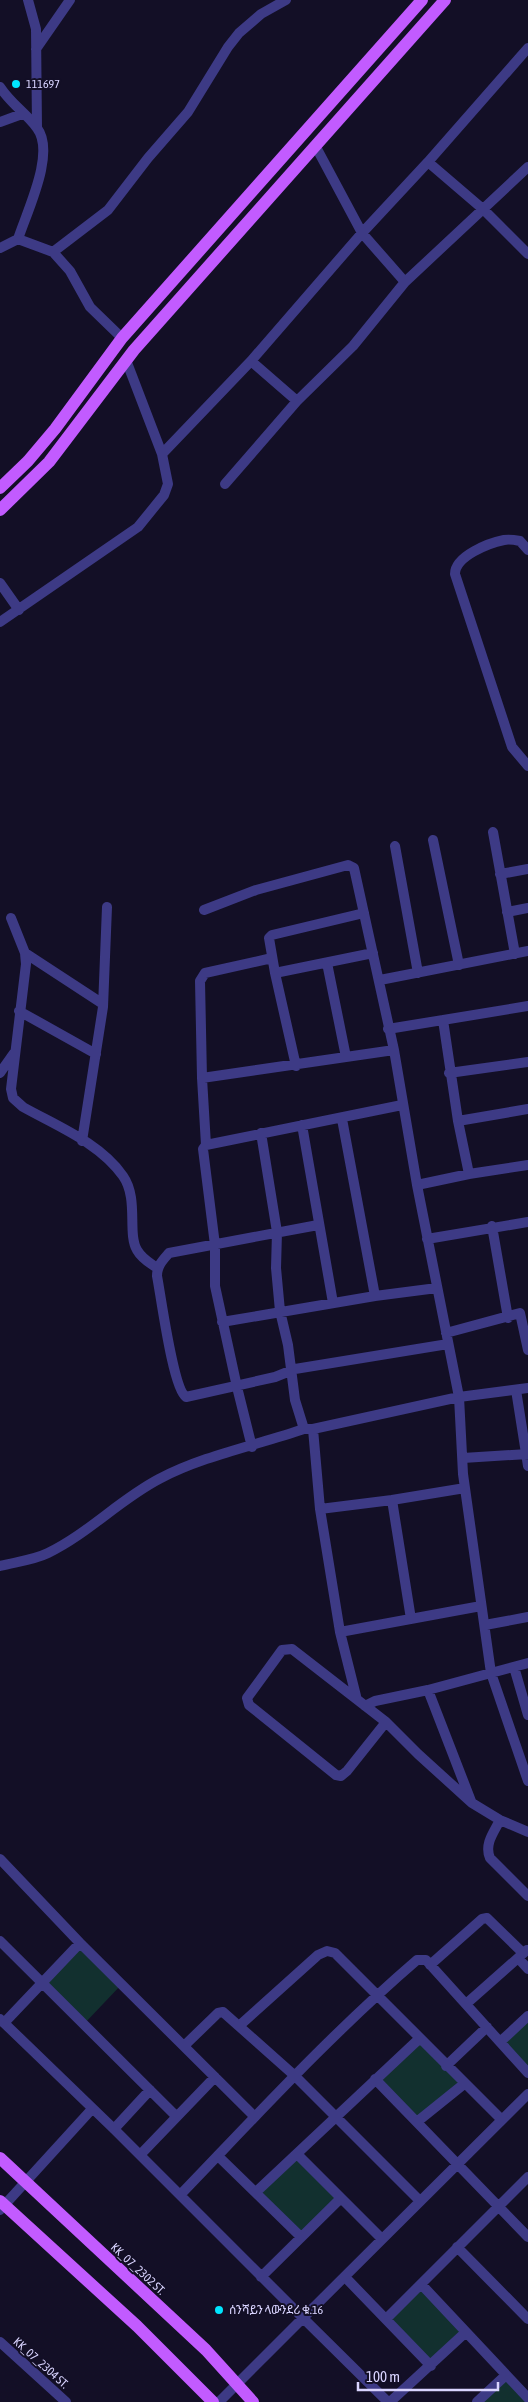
<svg xmlns="http://www.w3.org/2000/svg" width="528" height="2402" viewBox="0 0 528 2402" font-family="'Asap Condensed','Noto Sans Ethiopic',sans-serif">
  <style>
    .green { fill: #12302f }
    .lines { fill: none; stroke-linecap: round; stroke-linejoin: round }
    .minor { stroke: #3d3a85; stroke-width: 10 }
    .primary { stroke: #c25bff; stroke-width: 12 }
    .poi-dot { fill: #00e5ff; stroke: #130f26; stroke-width: 2 }
    .labels { text-anchor: middle; dominant-baseline: central; stroke-width: 4; stroke-linejoin: round; paint-order: stroke }
    .poi-label { font-size: 12px; fill: #d9d4ff; stroke: #130f26; text-anchor: start }
    .street-label { font-size: 12px; fill: #d9d4ff; stroke: #130f26 }
  </style>
  <rect width="100%" height="100%" fill="#130f26"/>
  <!-- green -->
  <path class="green" d="M80 1943 122 1984 84 2024 41 1982Z
    M528 2016V2073L500 2042Z
    M420 2038 464 2084 418 2121 375 2079Z
    M297 2154 341 2198 301 2237 256 2192Z
    M421 2284 466 2332 431 2366 387 2318Z
    M506 2375 528 2402H477Z"/>
  <g class="lines">
    <!-- minor -->
    <path class="minor" d="M28 0 36 29 37 128
      M36 49 70 0
      M0 87C11 104 26 113 37 128 56 153 27 211 18 239L0 248
      M0 122 22 114
      M316 147 362 233 405 282
      M428 162 484 210 528 254
      M18 239 53 252 70 271 90 307 122 338
      M53 252 108 210 148 158 188 112 228 47 239 33 261 14 286 0
      M251 361 297 401
      M162 454 251 361 362 233 428 162 528 48
      M225 484 297 401 353 346 405 282 528 167
      M528 550 520 541C515 540 509 539 504 540 489 543 455 556 455 574L512 747 528 766
      M0 583 19 610
      M0 622 138 527 164 495 168 484 162 454 126 360
      M493 832 515 954
      M433 840 459 965
      M395 846 418 973
      M500 874 528 869
      M204 910 256 890 348 865 354 868 394 1050 417 1185
      M507 912 528 908
      M11 918 25 953 26 964 11 1089 13 1098 23 1107C57 1126 100 1143 123 1176 139 1199 127 1233 137 1250 142 1259 150 1263 157 1268
      M25 953 103 1004
      M327 963 346 1057
      M275 973 373 953
      M380 980 528 951
      M19 1011 96 1054
      M443 1020 458 1121
      M388 1029 528 1006
      M296 1066 275 973 269 938 272 935 364 913
      M0 1073 14 1053
      M449 1073 528 1062
      M202 1078 394 1050
      M342 1119 375 1296
      M302 1125 333 1303
      M261 1133 277 1232 276 1268 280 1311 288 1345 295 1400 304 1429
      M82 1141 103 1007 107 907
      M206 1145 402 1105
      M469 1174 528 1165
      M318 1225 169 1253C162 1261 157 1266 157 1276 161 1296 173 1389 186 1397L275 1377 295 1369 448 1344
      M492 1226 508 1318
      M427 1239 528 1222
      M222 1322 375 1296 437 1288
      M446 1333 520 1313 528 1350
      M528 1388 459 1397 463 1474 491 1673 528 1781
      M516 1390 528 1466
      M313 1429 320 1509
      M252 1447 237 1387 215 1286V1245L203 1149 206 1145 202 1078 200 981 205 973 272 958
      M463 1458 528 1454
      M0 1566C15 1562 34 1560 48 1553 89 1533 119 1500 159 1479 202 1456 257 1445 304 1429H313L459 1397 417 1185 469 1174 458 1121 528 1109
      M411 1619 392 1500 465 1488
      M485 1625 528 1617
      M340 1632 481 1606
      M514 1667 528 1715
      M428 1690 471 1801
      M356 1696 340 1632 320 1509 392 1500
      M365 1706 375 1701 428 1690 528 1663
      M386 1722 347 1771 341 1776 336 1775 249 1705 247 1698 282 1650 292 1649 386 1722 418 1754 472 1803 500 1820 528 1832
      M500 1820C494 1832 484 1844 490 1858L528 1896
      M0 1859 80 1943 254 2116
      M0 1941 176 2116
      M518 1958 528 1969
      M430 1965 482 1919 487 1918 523 1953
      M466 2004 527 1950
      M0 2019 114 2129 303 2318 528 2094
      M4 2023 80 1943
      M239 2026 318 1955 327 1951 335 1953 501 2119
      M500 2042 528 2016
      M185 2045 218 2013 223 2012 295 2076 420 2201
      M446 2066 487 2027
      M375 2079 528 2237
      M418 2121 464 2084
      M114 2129 150 2090
      M297 2154 382 2239
      M140 2155 215 2077
      M218 2156 301 2237
      M256 2192 420 2038
      M180 2195C257 2115 332 2033 417 1960H426L528 2073
      M0 2210 92 2109
      M457 2247 528 2319
      M261 2277 341 2198
      M345 2277 431 2366
      M421 2284 528 2398
      M387 2318 528 2177
      M0 2342 66 2402
      M219 2402 303 2318 388 2402
      M390 2402 466 2332
      M477 2402 506 2375"/>
    <!-- primary -->
    <path class="primary" d="M0 488 28 461 55 429 122 338 422 0
      M0 510 49 462 134 350 445 0
      M0 2158 206 2350 253 2402
      M0 2201 137 2326 213 2402"/>
  </g>
  <!-- markers -->
  <g class="poi-dot">
    <circle cx="16" cy="84" r="5"/>
    <circle cx="219" cy="2310" r="5"/>
  </g>
  <g class="labels">
    <!-- poi labels -->
    <g class="poi-label">
      <text x="26" y="84">111697</text>
      <text x="229" y="2310">ሰንሻይን ላውንደሪ ቁ.16</text>
    </g>
    <!-- street labels -->
    <g class="street-label">
      <text transform="translate(138 2269) rotate(43)">KK_07_2302 ST.</text>
      <text transform="translate(41 2363) rotate(42)">KK_07_2304 ST.</text>
    </g>
  </g>
  <!-- scale -->
  <path d="M358 2382v8h140v-8" fill="none" stroke="#d9d4ff" stroke-width="2.5"/>
  <text x="366" y="2382" font-size="15" fill="#d9d4ff" stroke="#130f26" stroke-width="4" paint-order="stroke">100 m</text>
</svg>
